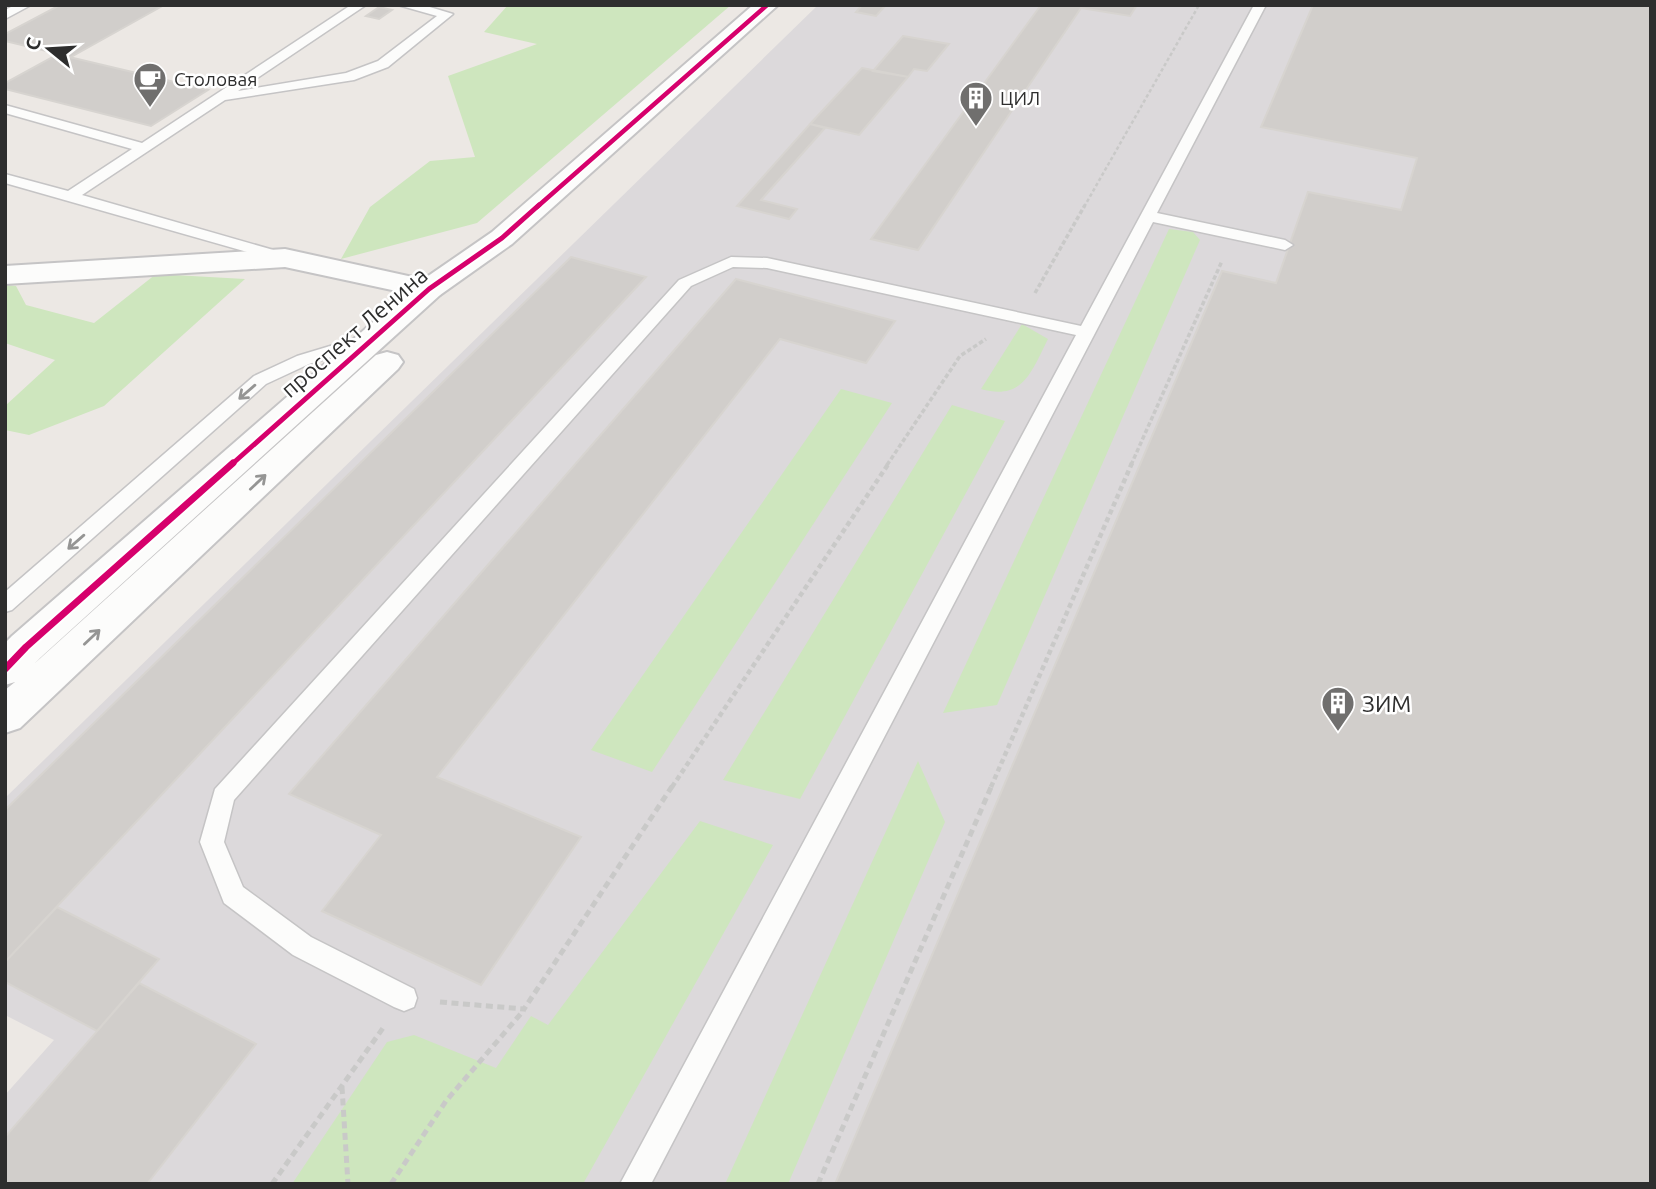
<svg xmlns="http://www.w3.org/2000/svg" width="1656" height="1189" viewBox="0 0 1656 1189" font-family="Ubuntu,sans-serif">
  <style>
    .industrial { fill: #dcd9db }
    .green { fill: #cee6be }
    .building { fill: #d1cecb; stroke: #d7d4d0; stroke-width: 2 }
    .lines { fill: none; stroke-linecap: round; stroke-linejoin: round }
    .service-casing { stroke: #c5c4c5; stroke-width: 3 }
    .minor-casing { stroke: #c5c4c5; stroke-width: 4 }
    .tertiary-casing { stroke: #c5c4c5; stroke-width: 4 }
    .path-far3 { stroke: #c9c9c8; stroke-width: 2.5; stroke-dasharray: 3.5 2.5; stroke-linecap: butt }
    .path-far2 { stroke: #c9c9c8; stroke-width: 3.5; stroke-dasharray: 4.5 2.5; stroke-linecap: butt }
    .path-far1 { stroke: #c9c9c8; stroke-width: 4.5; stroke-dasharray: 5 3.5; stroke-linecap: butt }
    .path { stroke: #c9c9c8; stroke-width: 5; stroke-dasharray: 7 4.5; stroke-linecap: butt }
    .service { fill: #fcfcfb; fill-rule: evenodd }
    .minor { fill: #fcfcfb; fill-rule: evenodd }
    .tertiary { fill: #fcfcfb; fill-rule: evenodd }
    .cycleway-far2-casing { stroke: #fff; stroke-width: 7 }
    .cycleway-far1-casing { stroke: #fff; stroke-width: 9 }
    .cycleway-casing { stroke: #fff; stroke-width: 11 }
    .cycleway-far2 { stroke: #d6006c; stroke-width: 4.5 }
    .cycleway-far1 { stroke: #d6006c; stroke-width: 5 }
    .cycleway { stroke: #d6006c; stroke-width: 7 }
    .oneway { stroke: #959594 }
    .labels { text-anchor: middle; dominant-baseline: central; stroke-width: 5; stroke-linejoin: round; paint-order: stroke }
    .far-poi-label { font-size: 19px; fill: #2e2e2e; stroke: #fff; text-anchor: start }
    .street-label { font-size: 23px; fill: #2e2e2e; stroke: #fff }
    .poi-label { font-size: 23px; fill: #2e2e2e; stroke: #fff; text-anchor: start }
  </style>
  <rect width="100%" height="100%" fill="#ece8e4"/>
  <!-- industrial -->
  <path class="industrial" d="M818 5H1651V1184H5V1095L54 1040 5 1015V798Z"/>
  <!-- green -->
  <path class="green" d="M508 5H731L477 223 341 259 370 207 430 161 475 157 448 76 537 44 484 32Z
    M1169 229 1193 232 1200 240 997 705 943 713Z
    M156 274 245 279 104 406 29 435 5 430V406L55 360 5 343V285L16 286 26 305 94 323Z
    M1022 324 1048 339C1032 370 1024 401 981 389Z
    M841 389 892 403 652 772 591 750Z
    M952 405 1005 421 800 799 723 780Z
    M918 761 945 822 788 1184H730L726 1182Z
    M700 821 773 845 583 1184H292L387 1042 414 1035 496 1068 531 1016 548 1025Z"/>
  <!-- building -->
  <path class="building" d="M60 5H164L71 57 5 41V34Z
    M862 5H886L876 16 856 12Z
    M1041 5H1137L1130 16 1081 8 918 250 871 239Z
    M1313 5H1651V1184H835L1222 271 1276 283 1308 192 1401 210 1417 158 1261 127Z
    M379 7 392 10 379 19 366 16Z
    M903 36 949 44 927 71 914 69 908 77 873 71Z
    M58 54 65 56 208 90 151 126 5 89V83Z
    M862 68 908 77 859 135 810 124Z
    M810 124 825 128 761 200 797 209 789 219 737 206Z
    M571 257 646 277 5 962V810Z
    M736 279 895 321 866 363 780 339 437 777 581 837 481 985 322 911 381 835 289 794Z
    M57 907 159 959 97 1031 5 982V962Z
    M139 983 256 1044 147 1184H5V1137Z"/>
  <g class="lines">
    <defs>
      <path id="service" d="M15 5H31L5 19V10Z
        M351 5H366L238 91 346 73 378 61 437 16 398 5H423L453 14 388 67 354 80 225 100 82 195 291 255 293 258 291 261H279L5 183V174L68 191 132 149 5 113V105L142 143Z
        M1254 5H1266L1157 213 1285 240 1293 245 1285 250 1153 222 651 1184H620L1076 335 767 268 733 267 691 286 234 800 224 842 243 887 311 937 414 989 417 998 414 1007 404 1011 394 1007 293 955 224 903 200 842 215 789 679 280 731 257 767 258 1081 326Z
        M370 334 376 335 379 339 376 343 309 364 266 384 12 610 5 612V592L254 376 297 356Z"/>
      <path id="minor" d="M285 249 440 283 444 289 440 295 429 298 285 267 5 284V266Z"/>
      <path id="tertiary" d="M753 5H778L512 244 440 295 40 658 34 664 376 355 387 352 398 355 403 362 398 369 20 728 5 733V690L15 682 5 685V643L12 636 418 283 492 232Z"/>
    </defs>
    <!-- service casing -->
    <use href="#service" class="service-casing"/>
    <!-- minor casing -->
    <use href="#minor" class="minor-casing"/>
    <!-- tertiary casing -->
    <use href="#tertiary" class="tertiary-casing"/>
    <!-- path-far3 -->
    <path class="path-far3" d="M1084 207 1199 5"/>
    <!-- path-far2 -->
    <path class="path-far2" d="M1035 293 1085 205
      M887 465 960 356 986 339
      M1131 465 1222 261"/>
    <!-- path-far1 -->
    <path class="path-far1" d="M672 787 889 463
      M991 787 1132 463"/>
    <!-- path -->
    <path class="path" d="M440 1002 524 1009 673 785
      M342 1087 348 1184
      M272 1184 383 1028
      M391 1184 446 1101 524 1010
      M818 1184 992 785"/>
    <!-- service -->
    <use href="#service" class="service"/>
    <!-- minor -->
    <use href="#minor" class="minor"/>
    <!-- tertiary -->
    <use href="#tertiary" class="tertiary"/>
    <defs>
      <path id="cycleway-far2" d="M537 207 767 5"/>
      <path id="cycleway-far1" d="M231 465 429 289 502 238 539 205"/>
      <path id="cycleway" d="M5 669 26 647 233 463"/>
    </defs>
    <!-- cycleway-far2 casing -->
    <use href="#cycleway-far2" class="cycleway-far2-casing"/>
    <!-- cycleway-far1 casing -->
    <use href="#cycleway-far1" class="cycleway-far1-casing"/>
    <!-- cycleway casing -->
    <use href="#cycleway" class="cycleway-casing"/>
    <!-- cycleway-far2 -->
    <use href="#cycleway-far2" class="cycleway-far2"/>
    <!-- cycleway-far1 -->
    <use href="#cycleway-far1" class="cycleway-far1"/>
    <!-- cycleway -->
    <use href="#cycleway" class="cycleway"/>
  </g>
  <!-- one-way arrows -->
  <defs><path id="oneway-shaft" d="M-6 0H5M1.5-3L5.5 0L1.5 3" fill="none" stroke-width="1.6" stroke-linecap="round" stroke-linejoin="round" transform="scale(1.75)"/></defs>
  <g class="oneway">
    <use href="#oneway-shaft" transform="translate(247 392) rotate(139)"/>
    <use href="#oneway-shaft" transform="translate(258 482) rotate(-43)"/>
    <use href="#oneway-shaft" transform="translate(76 542) rotate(139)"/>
    <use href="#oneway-shaft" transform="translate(92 637) rotate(-43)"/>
  </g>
  <!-- icons -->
  <defs>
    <symbol id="cafe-pin" viewBox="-11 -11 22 30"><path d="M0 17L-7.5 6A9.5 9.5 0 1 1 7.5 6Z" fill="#706f6e" stroke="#fff"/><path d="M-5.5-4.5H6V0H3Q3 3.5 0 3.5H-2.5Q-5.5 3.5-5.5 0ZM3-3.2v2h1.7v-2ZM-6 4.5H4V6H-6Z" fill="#fff"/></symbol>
    <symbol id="building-pin" viewBox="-11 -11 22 30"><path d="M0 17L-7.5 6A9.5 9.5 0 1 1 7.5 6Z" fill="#706f6e" stroke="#fff"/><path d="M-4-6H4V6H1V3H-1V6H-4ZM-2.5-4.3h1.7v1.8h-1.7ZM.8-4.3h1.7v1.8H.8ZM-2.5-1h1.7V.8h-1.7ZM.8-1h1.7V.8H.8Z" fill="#fff"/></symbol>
  </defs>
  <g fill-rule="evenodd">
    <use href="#cafe-pin" x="131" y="60" width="38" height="52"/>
    <use href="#building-pin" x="957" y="79" width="38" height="52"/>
    <use href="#building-pin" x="1319" y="684" width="38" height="52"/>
  </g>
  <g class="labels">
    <!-- far-poi labels -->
    <g class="far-poi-label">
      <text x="174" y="79">Столовая</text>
      <text x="1000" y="98">ЦИЛ</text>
    </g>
    <!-- street labels -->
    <g class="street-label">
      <text transform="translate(354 332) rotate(-41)">проспект Ленина</text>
    </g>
    <!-- poi labels -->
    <g class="poi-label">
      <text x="1362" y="703">ЗИМ</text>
    </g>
  </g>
  <!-- border -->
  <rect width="1656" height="1189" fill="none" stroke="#2e2e2e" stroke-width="14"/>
  <!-- north arrow -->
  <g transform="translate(49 49) rotate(288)" stroke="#ffffff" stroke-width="5" paint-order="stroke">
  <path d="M0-5L12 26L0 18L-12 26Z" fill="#2e2e2e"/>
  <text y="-10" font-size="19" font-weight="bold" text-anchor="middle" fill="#2e2e2e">С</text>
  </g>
</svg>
